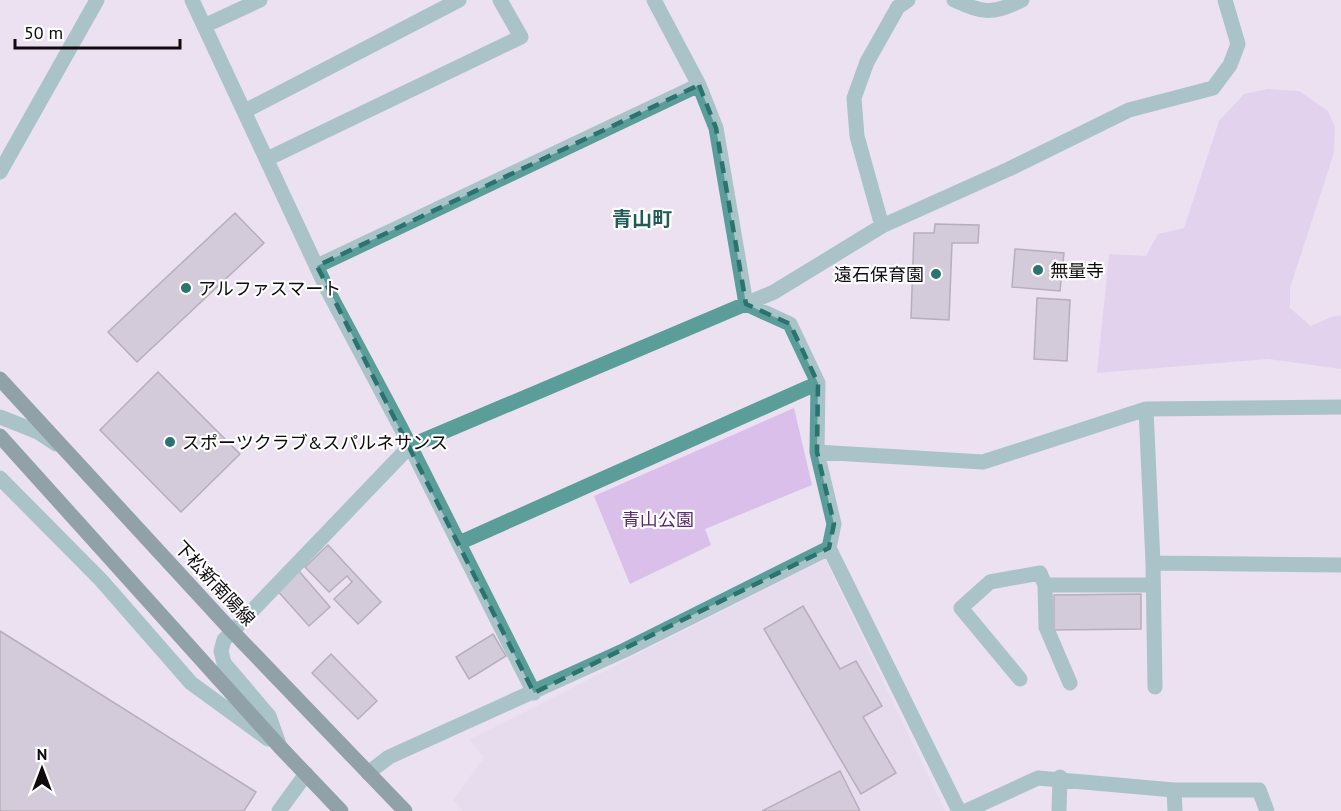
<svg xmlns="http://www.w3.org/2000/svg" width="1341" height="811" viewBox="0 0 1341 811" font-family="'PT Sans','Noto Sans JP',sans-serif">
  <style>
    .built { fill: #e3d5eb }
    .green { fill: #d9bfe9 }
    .building { fill: #b8afbe; stroke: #79707e; stroke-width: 1.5 }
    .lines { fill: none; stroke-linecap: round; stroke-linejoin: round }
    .minor { stroke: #5a9d99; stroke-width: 15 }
    .major { stroke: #235350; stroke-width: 15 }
    .marked { fill: none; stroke: #2a736f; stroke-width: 4.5; stroke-dasharray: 12 8; stroke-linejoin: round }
    .poi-dot { fill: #2a736f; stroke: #fff; stroke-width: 2 }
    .labels { text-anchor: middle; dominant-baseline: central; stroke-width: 4.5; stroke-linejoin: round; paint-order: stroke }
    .poi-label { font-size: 18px; fill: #0e0a0f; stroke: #fff; text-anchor: start }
    .park-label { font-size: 18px; fill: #58296f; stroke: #fff }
    .street-label { font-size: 18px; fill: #0e0a0f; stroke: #fff }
    .neighbourhood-label { font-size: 20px; font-weight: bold; fill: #215b58; stroke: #fff }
  </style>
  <rect width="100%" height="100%" fill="#ebe1f1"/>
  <!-- built -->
  <path class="built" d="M825 559 945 811H463L453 800 484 757 469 740Z"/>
  <!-- green -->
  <path class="green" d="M1268 89 1299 91 1328 111 1335 127 1334 153 1290 288V308L1311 326 1331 317 1341 315V369L1268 359 1097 373 1109 254 1146 256 1158 234 1184 228 1219 121 1244 94Z
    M794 408 812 485 705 529 711 545 630 584 594 496Z"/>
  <!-- building -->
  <path class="building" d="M235 213 264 243 137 362 108 332Z
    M935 224 979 225 978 243H952L949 320 911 318 914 233H934Z
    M1015 249 1064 253 1060 291 1012 287Z
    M1037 298 1070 300 1067 361 1034 359Z
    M158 372 240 454 181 512 100 430Z
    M328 545 381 602 358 624 334 599 352 582 347 576 329 592 305 567Z
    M298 570 330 607 309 626 276 589Z
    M1141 594V629L1054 630V595Z
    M803 606 840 669 856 661 882 706 863 717 896 773 861 794 764 629Z
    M0 631 256 792 244 811H0Z
    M493 634 506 656 469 679 456 657Z
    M331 654 377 701 358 719 312 673Z
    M840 771 860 811H762Z"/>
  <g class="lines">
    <!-- minor -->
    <path class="minor" d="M192 0 328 291 402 430 534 693
      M654 0 699 85 716 128 746 304
      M954 0C983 13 992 15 1022 0
      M204 26 260 0
      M245 111 459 0
      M267 159 521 37 500 0
      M0 172 97 0
      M882 226 857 136 854 98 867 62 898 7 908 0
      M317 266 699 85
      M746 304 790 324 818 383 817 452 834 524 829 548 959 811
      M1146 409 1153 563 1341 565
      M0 417 38 432 56 444
      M817 452 983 462 1146 409 1341 407
      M0 478 101 580 191 683 268 739
      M459 543 818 383
      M1153 563 1155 687
      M1045 585H1153
      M1020 679 961 608 990 582 1040 573 1045 585 1046 627 1070 683
      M280 747 269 716 224 663 221 651 224 640 410 446 774 292 882 226 1009 169 1129 110 1213 88 1230 65 1238 44 1225 0
      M368 773 389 757 625 650 829 548
      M1174 790 1175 811
      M279 811 306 774
      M966 811 1038 778 1174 790H1259L1267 811
      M1059 811 1060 777"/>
    <!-- major -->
    <path class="major" d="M0 379 231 630 405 811
      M0 436 280 747 341 811"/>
  </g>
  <!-- marked area -->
  <path d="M0 0H1341V811H0ZM699 85 716 128 746 304 790 324 818 383 817 452 834 524 829 548 534 693 317 266Z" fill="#ebe1f1" fill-opacity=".55" fill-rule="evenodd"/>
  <path class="marked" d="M699 85 716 128 746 304 790 324 818 383 817 452 834 524 829 548 534 693 317 266Z"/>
  <!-- markers -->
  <g class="poi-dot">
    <circle cx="1038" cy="270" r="6"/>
    <circle cx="936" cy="274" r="6"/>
    <circle cx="186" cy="288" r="6"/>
    <circle cx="170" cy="442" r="6"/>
  </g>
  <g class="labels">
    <!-- poi labels -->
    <g class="poi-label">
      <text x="1050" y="270">無量寺</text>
      <text x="924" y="274" text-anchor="end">遠石保育園</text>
      <text x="198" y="288">アルファスマート</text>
      <text x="182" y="442">スポーツクラブ&amp;スパルネサンス</text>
    </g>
    <!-- park labels -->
    <g class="park-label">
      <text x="658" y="519">青山公園</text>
    </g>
    <!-- street labels -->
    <g class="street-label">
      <text transform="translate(215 583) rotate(47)">下松新南陽線</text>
    </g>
    <!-- neighbourhood labels -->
    <g class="neighbourhood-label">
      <text x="642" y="219">青山町</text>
    </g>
  </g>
  <!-- north arrow -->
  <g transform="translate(42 769)" stroke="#ffffff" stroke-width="4.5" paint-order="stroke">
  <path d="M0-4.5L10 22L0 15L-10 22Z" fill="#0e0a0f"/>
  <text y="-9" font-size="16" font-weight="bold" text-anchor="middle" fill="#0e0a0f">N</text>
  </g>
  <!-- scale -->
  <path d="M15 39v9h165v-9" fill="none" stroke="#0e0a0f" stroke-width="3"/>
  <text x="24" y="39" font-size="18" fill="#0e0a0f" stroke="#ffffff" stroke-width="4.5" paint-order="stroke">50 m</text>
</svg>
